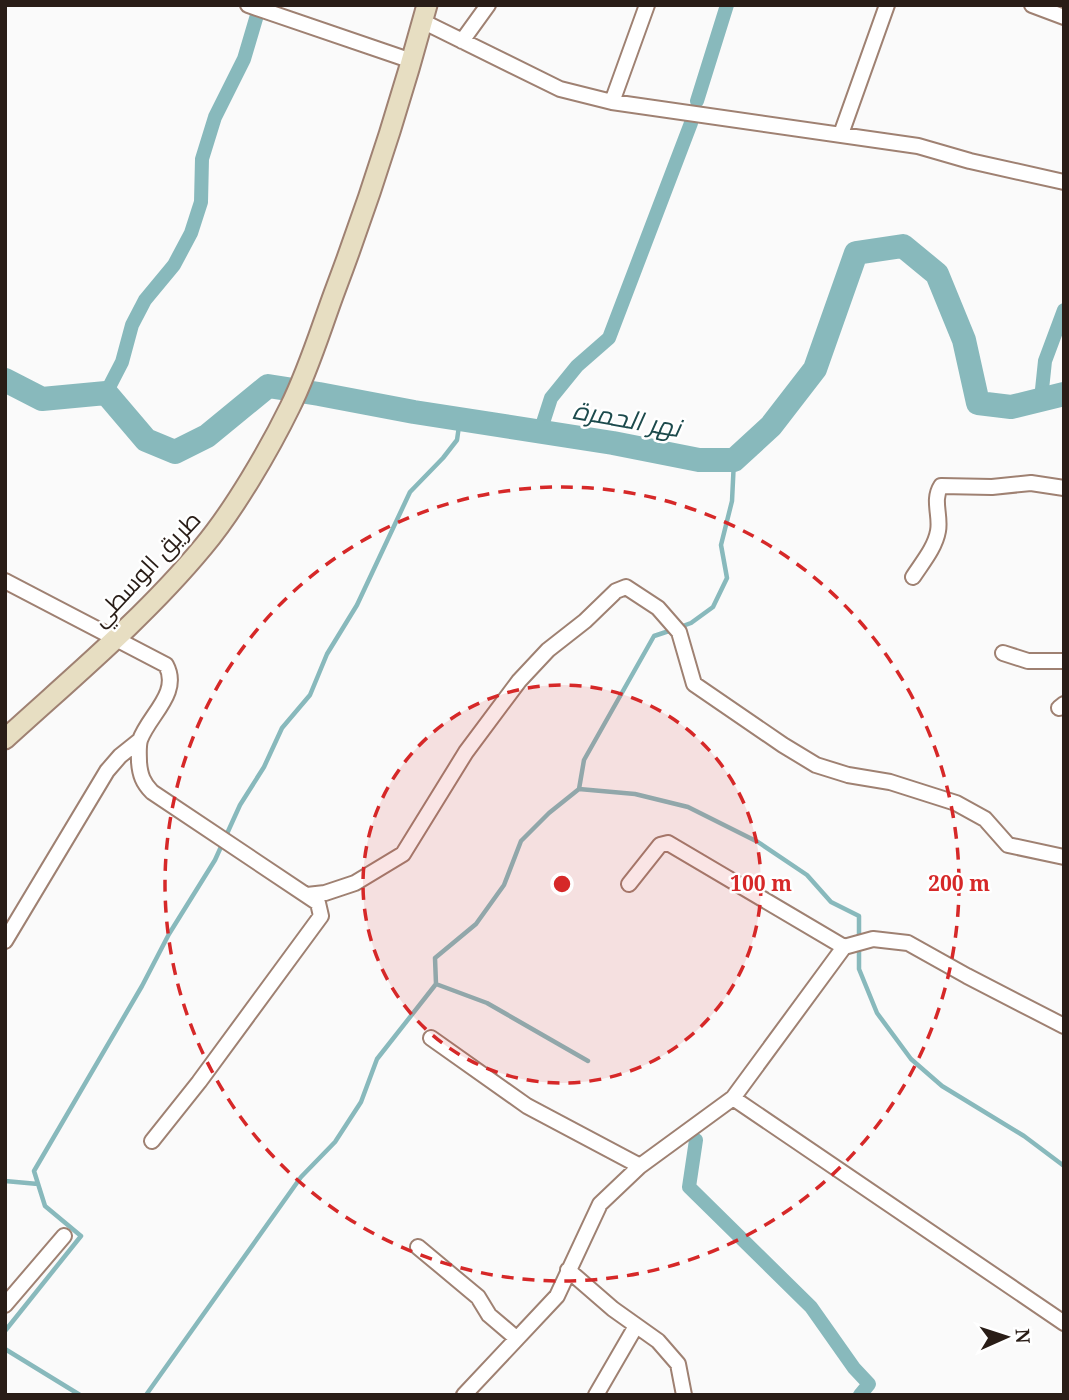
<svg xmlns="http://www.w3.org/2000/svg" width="1069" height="1400" viewBox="0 0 1069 1400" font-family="'Noto Serif',Cairo,serif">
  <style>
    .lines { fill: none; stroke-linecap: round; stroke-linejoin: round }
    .stream { stroke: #88b9bc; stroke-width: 4.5 }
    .canal { stroke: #88b9bc; stroke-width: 14 }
    .river { stroke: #88b9bc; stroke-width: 24 }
    .minor-casing { stroke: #9f8172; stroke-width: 18 }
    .secondary-casing { stroke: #9f8172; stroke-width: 23 }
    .minor { stroke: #fff; stroke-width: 14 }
    .secondary { stroke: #e7dec2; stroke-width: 19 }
    .ring { fill: none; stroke: #d62828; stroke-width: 3.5; stroke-dasharray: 12 9 }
    .labels { text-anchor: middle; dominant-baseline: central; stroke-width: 5; stroke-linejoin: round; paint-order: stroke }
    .street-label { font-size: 24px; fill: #291d17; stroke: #fff }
    .water-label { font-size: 26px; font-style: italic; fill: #1c4a4c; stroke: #fff }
    .centre { fill: #d62828; stroke: #fff; stroke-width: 3.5 }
    .ring-label { font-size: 21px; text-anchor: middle; font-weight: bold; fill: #d62828; stroke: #fff; stroke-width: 5; stroke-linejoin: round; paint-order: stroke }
  </style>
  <rect width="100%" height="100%" fill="#fafafa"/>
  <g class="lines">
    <!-- stream -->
    <path class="stream" d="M680 627 691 623 713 607 727 578 721 545 732 501 734 460
      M579 789 635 794 688 807 758 842 807 875 831 902 859 916V969L877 1013 911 1059 942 1086 1024 1136 1064 1166
      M436 984 487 1003 588 1061
      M5 1181 38 1184
      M5 1331 81 1236 45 1206 34 1171 142 986 169 934 215 860 240 805 264 767 282 728 310 695 327 654 357 605 410 492 443 458 457 440 460 419
      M5 1349 80 1395
      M146 1395 301 1177 335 1142 361 1102 377 1059 436 984 435 958 476 924 504 885 521 841 549 813 579 789 584 760 654 636 672 630"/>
    <!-- canal -->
    <path class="canal" d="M697 101 727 5
      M106 393 122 362 132 325 145 300 174 265 191 233 201 202 202 159 215 117 244 59 260 5
      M1041 399 1045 361 1064 310
      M540 432 551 398 577 366 609 338 691 123
      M696 1140 689 1187 811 1307 854 1368 869 1384 860 1395"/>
    <!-- river -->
    <path class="river" d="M5 380 42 399 106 393 146 440 175 452 207 436 268 386 319 394 414 412 613 443 699 460H734L771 426 815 369 856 253 903 246 937 274 964 340 978 403 1011 407 1064 394"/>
    <defs>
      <path id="minor" d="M248 5 412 61
        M1032 5 1064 17
        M422 21 560 89 612 102 918 146 970 161 1064 182
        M462 41 488 5
        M612 102 647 5
        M841 134 887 5
        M913 577C922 563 935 548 938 531 941 516 932 500 941 486L992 487 1031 483 1064 488
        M5 581 166 665C181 693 149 715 140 740 138 747 139 755 139 762 140 775 143 783 152 792L318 903 321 916 199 1082 152 1141
        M1003 653 1028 661H1064
        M1059 708 1064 704
        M629 884 660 845 668 843 844 947
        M307 895 325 893 355 883 403 854 466 752 519 681 548 650 585 621 616 591 626 587 658 608 679 632 694 684 783 745 816 765 848 775 890 782 956 803 985 819 1008 845 1064 857
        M5 941 107 771 120 756 140 740
        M431 1038 527 1106 640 1166
        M733 1098 1064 1323
        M418 1247 478 1297 489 1315 516 1338
        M568 1270 613 1309 658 1341 678 1364 684 1395
        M5 1305 64 1236
        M464 1395 557 1296 600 1204 640 1166 733 1098 844 947 873 939 908 943 967 976 1064 1026
        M596 1395 636 1326"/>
      <path id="secondary" d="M5 739C73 677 145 617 203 547 234 510 269 450 290 407 309 369 321 328 336 288 371 195 401 101 427 5"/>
    </defs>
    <!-- minor casing -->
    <use href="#minor" class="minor-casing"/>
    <!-- secondary casing -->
    <use href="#secondary" class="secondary-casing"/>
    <!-- minor -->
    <use href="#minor" class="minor"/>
    <!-- secondary -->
    <use href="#secondary" class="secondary"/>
  </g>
  <!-- distance rings -->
  <circle cx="562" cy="884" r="199" fill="#d62828" fill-opacity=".12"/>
  <g class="ring">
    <circle cx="562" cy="884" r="199"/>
    <circle cx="562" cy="884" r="397"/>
  </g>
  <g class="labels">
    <!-- street labels -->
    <g class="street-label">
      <text transform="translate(145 568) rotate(-47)">طريق الوسطي</text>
    </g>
    <!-- water labels -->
    <g class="water-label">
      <text transform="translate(627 418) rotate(10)">نهر الحمرة</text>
    </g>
  </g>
  <circle cx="562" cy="884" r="10" class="centre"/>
  <g class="ring-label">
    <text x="761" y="891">100 m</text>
    <text x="959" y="891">200 m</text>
  </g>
  <!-- border -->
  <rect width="1069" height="1400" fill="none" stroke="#291d17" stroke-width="14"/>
  <!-- north arrow -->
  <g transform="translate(1006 1337) rotate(87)" stroke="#ffffff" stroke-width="5" paint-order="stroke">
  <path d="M0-5L12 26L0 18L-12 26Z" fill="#291d17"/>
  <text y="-10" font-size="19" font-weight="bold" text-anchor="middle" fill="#291d17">N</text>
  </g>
</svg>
